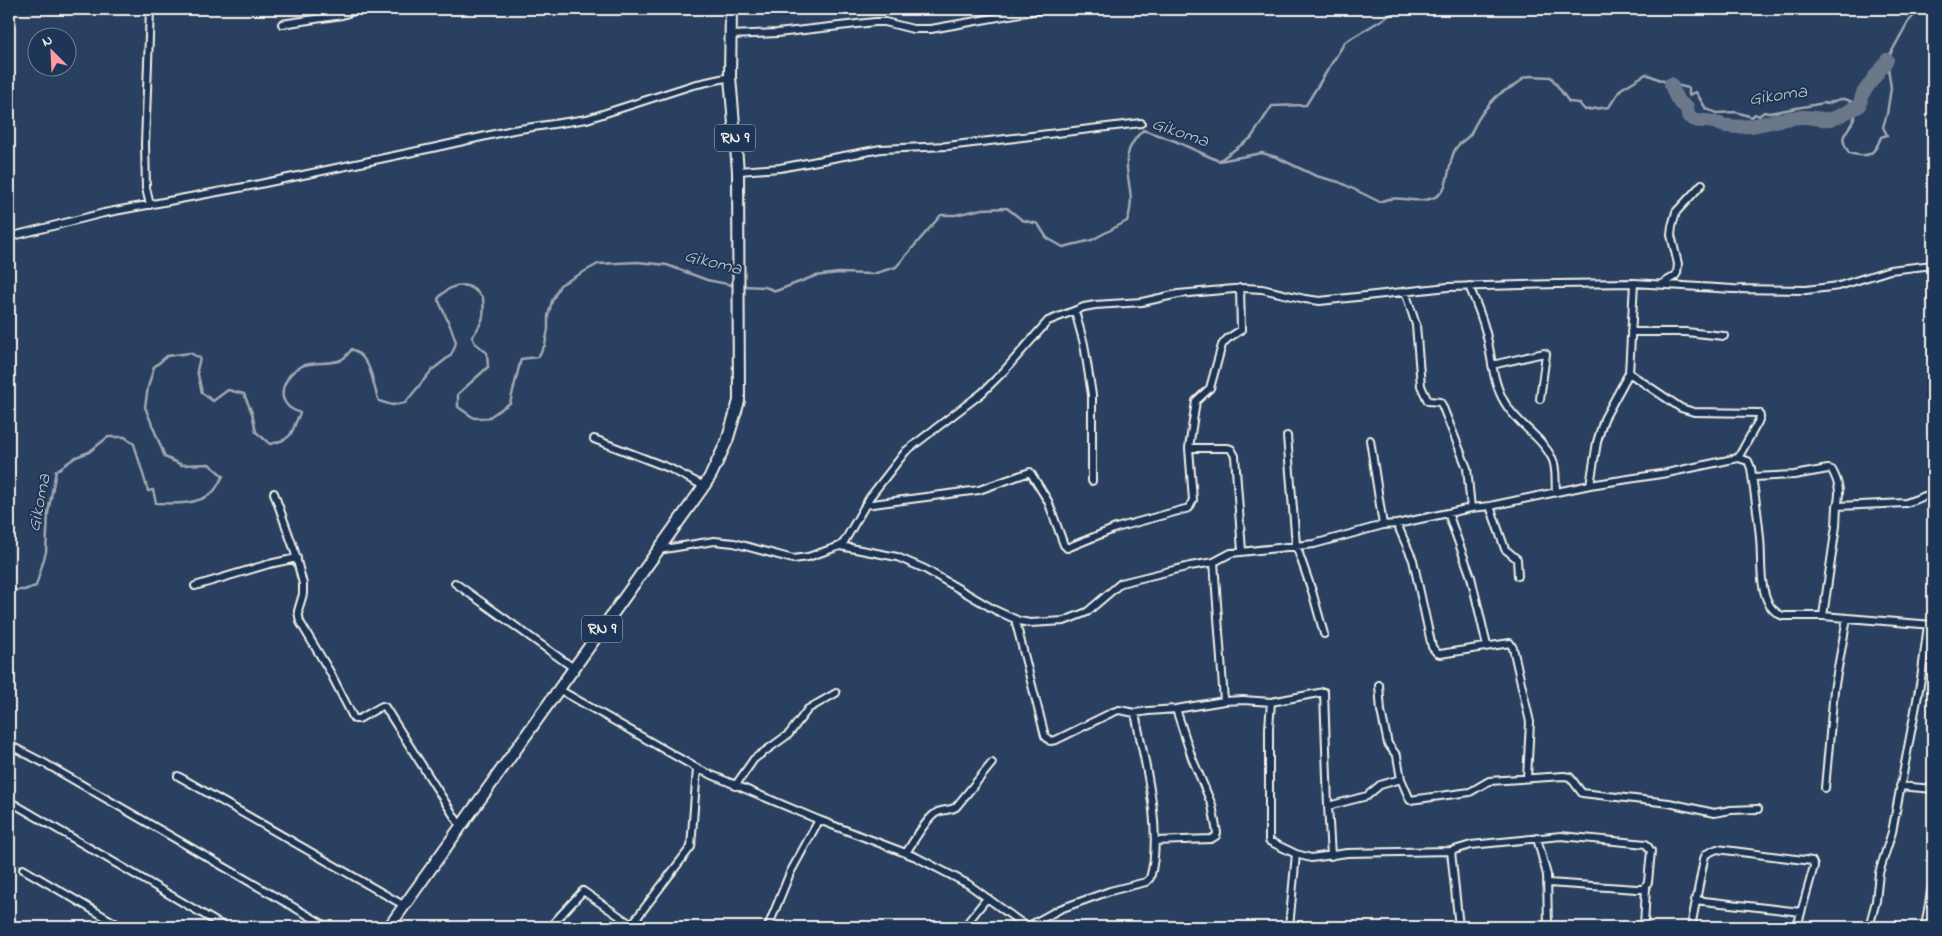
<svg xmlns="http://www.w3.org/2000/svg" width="1942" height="936" viewBox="0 0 1942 936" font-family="'Indie Flower',sans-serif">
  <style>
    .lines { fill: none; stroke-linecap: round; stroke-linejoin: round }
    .stream { stroke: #a1a8b0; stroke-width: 2.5 }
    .river { stroke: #6a788a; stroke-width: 14 }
    .street-casing { stroke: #f4f1e8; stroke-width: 10 }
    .primary-casing { stroke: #f4f1e8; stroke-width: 14 }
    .street { stroke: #1d3557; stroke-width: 6 }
    .primary { stroke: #1d3557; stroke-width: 10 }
    .labels { text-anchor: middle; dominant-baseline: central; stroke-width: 4; stroke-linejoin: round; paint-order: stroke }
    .shield { fill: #1d3557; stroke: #b4b9bc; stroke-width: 1 }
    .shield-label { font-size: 16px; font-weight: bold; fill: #f4f1e8 }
    .water-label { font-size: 19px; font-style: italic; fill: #bdc1c2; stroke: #1d3557 }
  </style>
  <rect width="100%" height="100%" fill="#2a4060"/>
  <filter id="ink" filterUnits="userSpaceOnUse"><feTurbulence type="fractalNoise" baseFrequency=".02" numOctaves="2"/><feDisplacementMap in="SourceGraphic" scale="10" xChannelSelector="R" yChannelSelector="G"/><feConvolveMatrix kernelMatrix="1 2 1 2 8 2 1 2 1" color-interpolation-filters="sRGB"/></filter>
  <g filter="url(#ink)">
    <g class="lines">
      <!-- stream -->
      <path class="stream" d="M1220 160 1251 138 1272 106 1306 105 1345 42 1400 9
        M742 286 765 287 776 291 815 276 838 273 873 274 896 267 941 215H955L982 209 1007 208 1022 220 1038 224 1047 238 1063 247 1092 240 1127 221C1141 184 1109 163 1143 130L1175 141 1219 161 1262 153 1276 157 1316 176 1339 182 1380 202C1397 193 1416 205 1433 198 1452 191 1446 163 1456 148 1459 143 1466 139 1470 135 1472 132 1473 128 1475 125 1480 115 1488 105 1496 97 1503 89 1518 87 1523 78L1530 76 1551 77 1569 102 1579 103 1585 110 1609 107 1621 89 1646 74 1671 84 1689 88V95L1696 92 1706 109 1717 113 1736 112 1752 117 1755 114 1759 116 1764 112 1769 113 1824 103 1827 104C1842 97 1845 97 1859 106 1857 111 1855 116 1853 121 1845 136 1838 135 1849 153 1868 158 1874 156 1881 137L1887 135 1883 127 1887 114 1891 88 1887 60 1908 22 1920 9
        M9 586 14 590H24L36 586 46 552 48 513 56 471 76 457 89 452 108 437H125L134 444 148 491 153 490 156 503C173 504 199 505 213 492 217 488 220 481 223 476L209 464 182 465 165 457 145 407 148 387 154 367 167 356 190 353 200 358 197 370 202 393 213 401 228 390 244 394 252 413 256 432 270 444C295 439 290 433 300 413 296 411 290 409 287 405 276 392 288 372 302 366 314 361 329 365 341 360 347 357 348 353 352 349 374 361 371 382 379 401L392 405 405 403 432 370 450 356 454 349 456 342 451 328 438 299C445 289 458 282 470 287 475 289 480 295 483 298 485 317 483 322 472 337L475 343 487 353 488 367 458 394V407L474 418H488L510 403 521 359 538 357 545 345 548 329V316L552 301 560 285 598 264 637 262 667 265 707 280 737 286"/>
      <!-- river -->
      <path class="river" d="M1671 84C1674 94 1677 103 1687 107L1688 116C1696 123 1704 120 1713 122 1718 123 1723 126 1728 126 1753 130 1776 118 1801 117 1813 116 1826 123 1839 116 1845 113 1852 109 1859 106L1863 93 1887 60"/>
      <defs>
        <path id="street" d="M282 24 342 15 360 9
          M731 35 777 33 875 22H885L913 29H931L1044 9
          M738 171 780 168 881 149 947 146 1141 123
          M150 205 146 188 145 144 150 9
          M9 237 104 213 255 185 432 148 513 130 587 119 693 85 730 77
          M1662 284 1675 276 1677 273 1678 264 1671 235 1672 226 1676 212 1702 184
          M1469 286C1476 302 1482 317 1486 333 1492 356 1492 382 1505 403 1517 424 1541 436 1552 458 1557 467 1555 481 1556 492
          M1405 291 1416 325 1421 386 1428 401 1440 402 1442 405 1467 468 1471 508
          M1075 311 1084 344 1092 395V481
          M1631 332H1686L1724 336
          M1492 365 1544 353 1546 354 1540 399
          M1629 373 1681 408 1694 412 1759 413 1760 417 1758 422 1738 458
          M1287 436 1296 545 1312 591 1324 634
          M594 439 669 468 704 486
          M1370 440 1383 525
          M1189 448 1196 401 1210 388 1222 345 1227 339 1241 330 1240 288
          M1753 477 1794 475 1828 469 1832 470C1839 483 1841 493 1837 506
          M1590 485 1597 442 1604 419 1629 373 1634 283
          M274 493 294 549 303 584V594L298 611 300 622 330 672 354 719H359L382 706 385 707 461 827
          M865 505 979 490 1030 472 1048 501 1064 545 1067 548 1116 528 1189 508 1193 500 1189 448H1228L1231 449 1235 456 1242 551
          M1490 506 1505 549 1517 559 1518 576
          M1448 513 1471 577 1487 646
          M1397 524 1413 560 1432 647 1437 653 1440 654 1510 643 1513 648 1530 722 1527 778
          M840 546 897 557 925 569 995 610 1019 621 1030 623 1064 621 1087 612 1121 583 1190 566 1214 562 1231 553 1314 544 1383 525 1397 524 1471 508 1490 506 1590 485 1667 473 1738 458 1748 461 1751 468C1754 491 1758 514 1760 538 1762 558 1759 581 1767 600 1770 608 1775 613 1783 616H1823L1933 625
          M658 550 714 541 734 543 793 559 808 557 840 546 844 542 870 497 906 451 982 393 1004 371 1048 321 1084 307 1095 305 1142 302 1178 294 1245 288 1262 289 1305 299 1320 301 1448 287 1557 284 1634 283 1733 289 1806 290 1839 286 1890 270 1933 265
          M1214 562 1224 701 1243 700 1271 702 1269 728V841L1296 854
          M455 583 575 669
          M195 586 269 564 297 558
          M1823 616 1836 526 1837 506 1906 503 1933 493
          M1015 619 1045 736 1050 741 1056 740 1113 712 1119 710 1135 713 1148 711 1176 709 1192 758 1212 805 1217 833 1216 836 1211 839 1155 841
          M1379 685 1381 711 1388 744 1397 756 1401 779
          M560 690 700 770 819 820 916 857 968 884 1027 927
          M1271 702 1324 692 1328 806
          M1176 709 1224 701
          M9 745 46 764 328 927
          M178 776 405 906
          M735 786 754 759 789 734 808 709 836 693
          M1900 786 1933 789
          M1825 788 1834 690 1847 618
          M9 801 225 927
          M1537 838 1547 875 1548 927
          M1451 851 1459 927
          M906 853C913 842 926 819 936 813 942 809 950 811 956 807L992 763
          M1331 856 1328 806 1367 796 1380 785 1401 779 1410 800 1470 792 1489 781 1564 776 1570 777 1582 793 1669 803 1714 813 1731 810 1758 809
          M23 869 122 927
          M1695 900 1801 912
          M9 926 11 927
          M550 927 583 891 632 925
          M635 927 632 925 636 919 691 847 697 769
          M768 927 790 873 819 820
          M964 927 987 898
          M1027 927 1060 909 1110 891 1146 882 1150 878C1164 832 1144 760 1135 713
          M1289 927 1296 854 1311 858 1347 853 1451 851 1471 845 1561 836 1646 844 1651 851 1648 882 1644 889H1637L1548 883
          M1644 927 1646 887
          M1691 927 1704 859 1706 854 1717 849 1812 861 1814 866 1797 927
          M1869 927 1876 901 1879 873 1892 832 1921 679 1928 625
          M1925 927 1933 880"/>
        <path id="primary" d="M389 927 704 486 711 475 727 441 739 401 738 171 730 77 731 9"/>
      </defs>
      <!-- street casing -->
      <use href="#street" class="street-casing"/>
      <!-- primary casing -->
      <use href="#primary" class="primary-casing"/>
      <!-- street -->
      <use href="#street" class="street"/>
      <!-- primary -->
      <use href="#primary" class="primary"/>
    </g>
  </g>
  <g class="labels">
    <!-- shield labels -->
    <g class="shield">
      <rect x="715" y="124.5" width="40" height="27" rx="4"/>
      <rect x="582" y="615.5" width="40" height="27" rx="4"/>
    </g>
    <g class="shield-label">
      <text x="735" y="138">RN 9</text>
      <text x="602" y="629">RN 9</text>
    </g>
    <!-- water labels -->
    <g class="water-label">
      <text transform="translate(1778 96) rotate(-8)">Gikoma</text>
      <text transform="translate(1180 133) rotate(19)">Gikoma</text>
      <text transform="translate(713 263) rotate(14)">Gikoma</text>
      <text transform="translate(40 503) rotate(-79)">Gikoma</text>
    </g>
  </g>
  <!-- margin -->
  <rect width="1942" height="936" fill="none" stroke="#1d3557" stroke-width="30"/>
  <rect x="15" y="15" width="1912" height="906" fill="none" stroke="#f4f1e8" stroke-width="2" filter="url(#ink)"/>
  <!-- north arrow -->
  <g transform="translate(52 52) rotate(336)"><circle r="24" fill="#1d3557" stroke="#738091"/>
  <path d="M0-4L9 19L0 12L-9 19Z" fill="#ff9aa2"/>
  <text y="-8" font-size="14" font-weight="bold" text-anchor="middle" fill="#f4f1e8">N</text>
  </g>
</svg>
